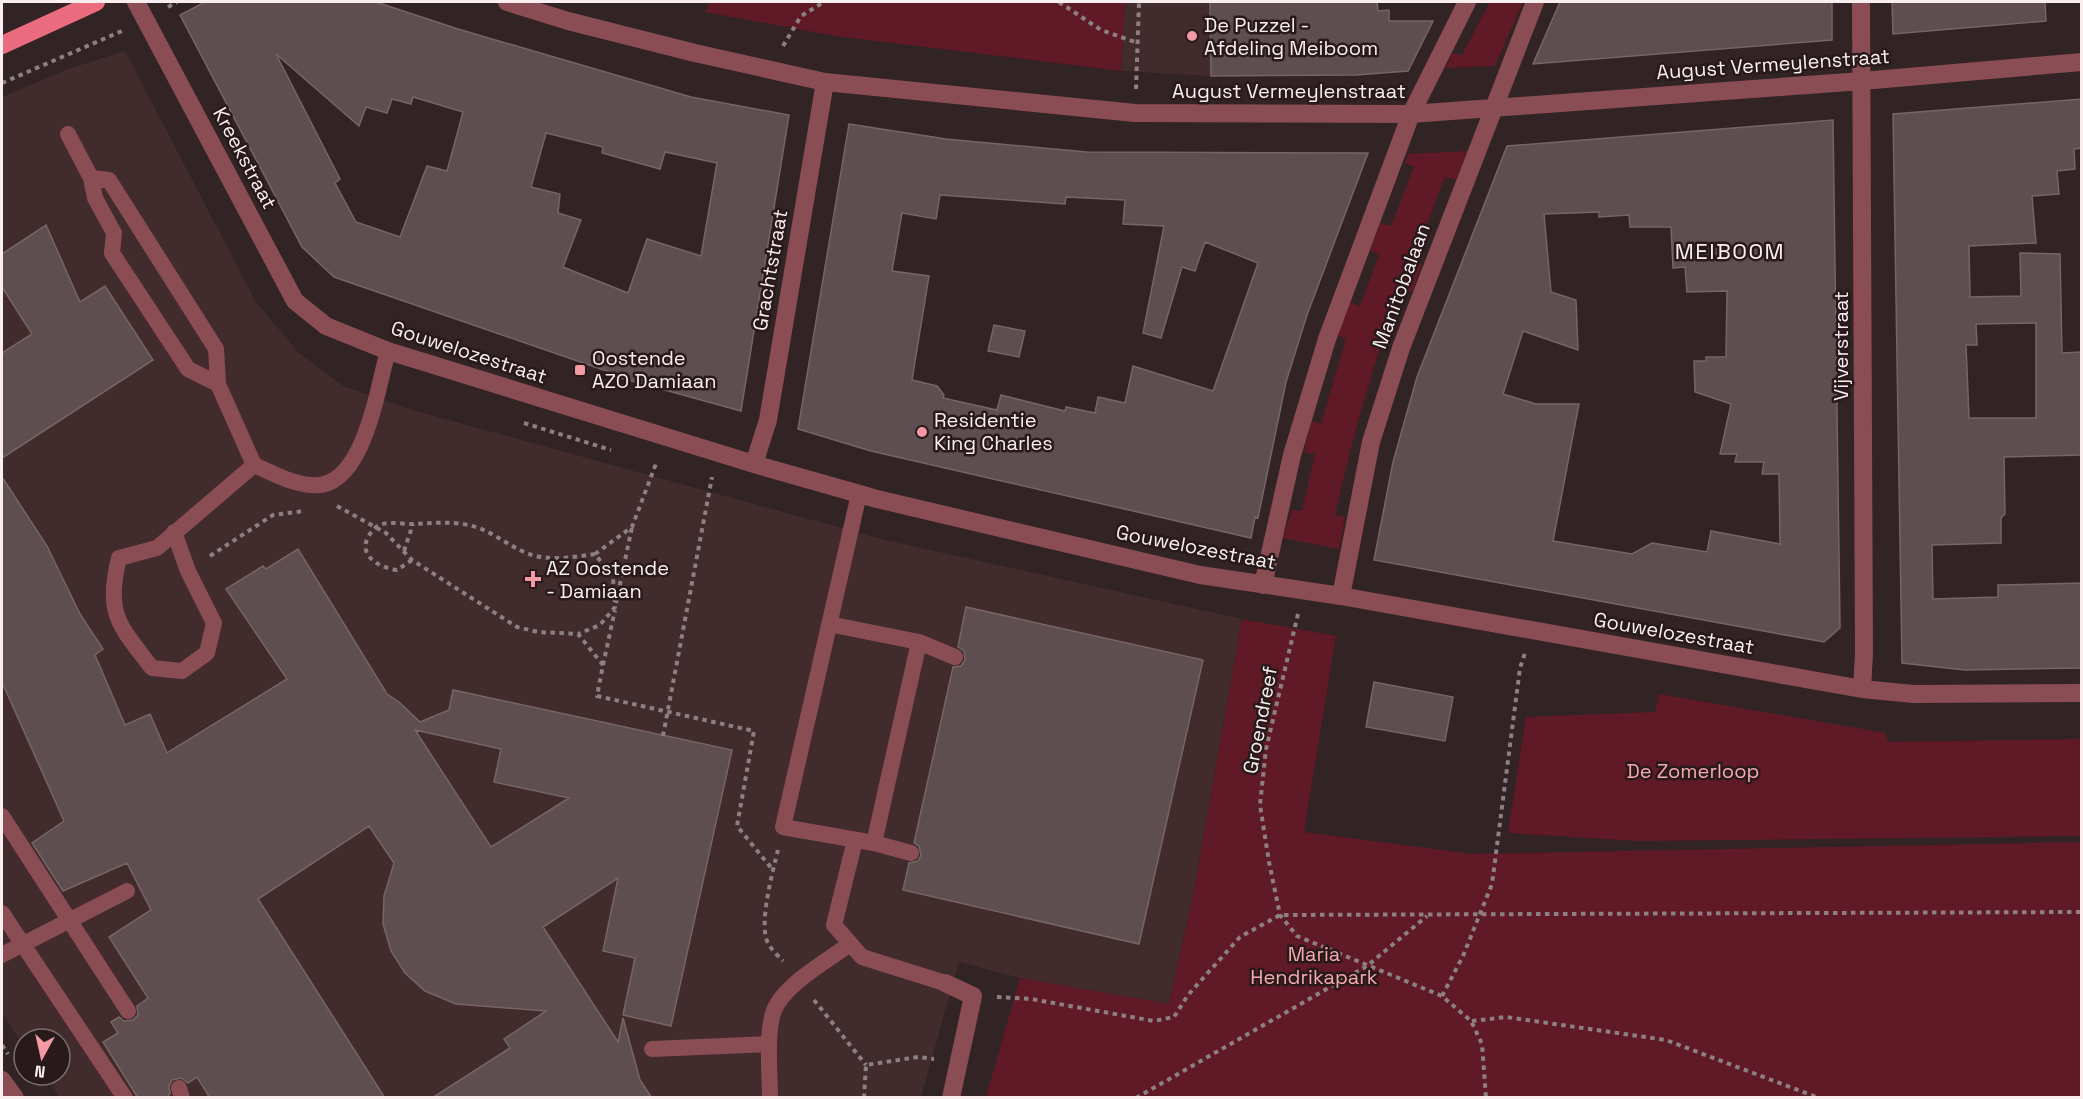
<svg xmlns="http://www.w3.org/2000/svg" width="2083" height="1099" viewBox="0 0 2083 1099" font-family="'Space Grotesk',sans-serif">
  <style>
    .built { fill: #412b2d }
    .green { fill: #601927 }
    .building { fill: #5f4e4f; stroke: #776566; stroke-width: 1.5; fill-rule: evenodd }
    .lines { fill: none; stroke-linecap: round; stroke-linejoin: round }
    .path { stroke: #8d8082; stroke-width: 4; stroke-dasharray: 4.5 4.5; stroke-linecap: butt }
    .lane { stroke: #8b4d54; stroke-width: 16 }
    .street { stroke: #8b4d54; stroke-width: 18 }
    .primary { stroke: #ec6c7f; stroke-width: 18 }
    .poi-dot { fill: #f49aa4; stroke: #281a1b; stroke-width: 2 }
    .labels { text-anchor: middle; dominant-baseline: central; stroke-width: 5; stroke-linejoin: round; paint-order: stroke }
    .poi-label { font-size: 20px; fill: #faeff0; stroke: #281a1b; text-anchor: start }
    .street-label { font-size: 20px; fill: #faeff0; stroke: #281a1b }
    .park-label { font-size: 20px; fill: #f7a8b0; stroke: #281a1b }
    .quarter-label { font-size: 22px; letter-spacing: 1.5px; fill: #faeff0; stroke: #281a1b }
  </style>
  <rect width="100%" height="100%" fill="#322325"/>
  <!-- built -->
  <path class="built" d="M1125 2H1262V75L1211 76 1121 71Z
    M125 51 256 302 298 352 343 386 409 409 885 540 1242 619 1193 896 1169 1004 1020 978 959 962 921 1097H60L44 1075H60V1039H24V1046L2 1014V97L68 69Z"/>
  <!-- green -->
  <path class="green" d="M710 2H1125L1121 71 836 36 705 12Z
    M1490 2H1523L1495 66 1445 68 1453 53 1462 55Z
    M1467 151 1456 180 1445 177 1413 260 1422 264 1412 292 1400 288C1374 363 1352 437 1335 515L1345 517 1339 549 1283 538 1292 510 1302 511 1315 454 1304 452 1311 421 1321 424 1346 339 1337 335 1349 302 1360 306 1379 255 1370 250 1380 223 1391 226 1414 167 1405 163 1408 154Z
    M1242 619 1336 636 1304 832 1472 854 2081 842V1097H986L1020 978 1169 1004 1193 896Z
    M1659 694 1886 733 1887 742 2081 739V836L1638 841 1508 833 1526 717 1655 712Z"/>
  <!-- building -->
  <path class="building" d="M205 2H376L458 29 691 97 789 115 741 411 621 378V376L334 277 302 247 180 15ZM276 54 359 126 366 107 387 113 392 99 411 104 413 97 463 112 447 171 427 166 400 237 356 222 335 183 340 179ZM546 133 603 147 602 153 660 169 665 152 717 163 701 256 647 239 628 293 563 267 581 220 558 213 560 194 531 187Z
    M1210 2H1377L1378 11 1389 10V21H1433L1408 71 1356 75 1211 76Z
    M1560 2H1832V40L1533 64Z
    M1892 2H2045L2046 21 1893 34Z
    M2082 99V148L2074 149 2075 169 2057 171 2059 194 2032 196 2036 243 1969 246 1970 297 2021 296 2020 253 2060 254 2062 353 2082 352V455L2004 457 2005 514 2001 518V543L1932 545 1933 599 1998 597V585L2082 583V668L1965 670 1902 663 1893 114ZM2036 323V418H1969L1966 345H1977L1976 324Z
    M1833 120 1840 628 1824 642 1374 560 1393 462 1417 377 1507 146ZM1599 212V217L1629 215 1630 227H1671L1673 268 1685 267 1687 292 1727 291 1726 357H1706V361H1694L1695 392 1731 404 1720 454H1737L1735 462H1764L1762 474H1779L1780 544 1711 531 1707 552 1652 543 1632 554 1553 541 1579 404H1536L1503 394 1523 331 1578 350 1576 300 1551 292 1544 214Z
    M849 124 946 139 1087 152 1368 153 1307 315 1286 382 1258 518 1255 517 1251 538 871 451 798 429ZM940 195 1065 204 1066 197 1125 200 1123 224 1164 226 1143 333 1161 338 1182 267 1195 271 1205 242 1258 263 1213 391 1133 366 1125 403 1098 397 1095 413 1066 407 1065 411 1001 395 997 410 943 398 944 395 937 386 912 380 929 276 892 271 902 213 936 219Z
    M46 225 80 302 105 286 153 360 2 458V353L32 334 2 287V254Z
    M994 325 1025 331 1019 357 988 351Z
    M2 477 47 546 80 614 103 649 95 655 125 725 150 714 167 753 287 679 226 589 263 566 266 569 298 549 387 694 399 702 420 722 449 710 453 690 732 750 671 1026 623 1015 635 958 603 951 618 878 543 927 618 1042 623 1018 640 1080 652 1098H432L510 1048 504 1039 546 1011 456 1004 425 991 405 973 391 951 383 924 384 896 394 863 369 826 258 899 385 1098H210L197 1077 188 1083 181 1078 172 1080 169 1086 170 1094 165 1098H138L103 1042 118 1033 111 1022 119 1017 124 1021 133 1020 138 1015 137 1006 148 998 109 937 151 910 127 863 63 891 32 843 64 821 2 682ZM415 730 501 749 494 782 569 798 491 847Z
    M966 607 1203 660 1139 944 903 890 909 863 918 861 921 855 919 846 914 843 953 667 961 666 965 660 964 651 958 647Z
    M1374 682 1453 697 1445 741 1366 727Z"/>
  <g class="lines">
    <!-- path -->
    <path class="path" d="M1059 2 1101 30 1138 43
      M168 7 177 2
      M783 46 801 16 824 2
      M2 83 122 31
      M1136 89 1139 2
      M524 423 611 450
      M337 506 386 533 412 560 517 627 538 632 578 634 603 665 597 696 754 731 737 826 773 870
      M404 551 413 524
      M595 554 632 527 657 461
      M210 556 273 515 304 511
      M412 560 397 570C375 567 352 551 375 528 384 520 400 524 411 524 435 523 455 520 479 528 497 535 513 549 532 555 553 561 574 557 595 554L613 578 615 607 600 625 578 634
      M616 603 632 527
      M1298 614 1266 749 1260 805 1269 862 1280 915 1297 936 1442 996 1471 1021 1482 1044 1486 1098
      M603 665 615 610
      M663 736 712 477
      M778 850C773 870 758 925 768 943 771 949 778 956 783 961
      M1442 996 1463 956 1492 884 1520 668 1525 653
      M997 997 1031 999 1154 1021 1174 1017 1188 995 1240 937 1280 915 2082 912
      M814 1000 866 1065
      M1472 1021 1506 1017 1666 1040 1819 1098
      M2 1045 8 1054
      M864 1098 866 1065 918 1057 934 1059
      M1136 1098 1367 966 1427 916"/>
    <!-- lane -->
    <path class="lane" d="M68 134 91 178 109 180 216 349 218 384 254 465C272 473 290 483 311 485 364 491 377 388 388 351
      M91 178 95 198 114 233 112 253 188 369 218 384
      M174 532 188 571 214 623 207 653 182 671 152 668C119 625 105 614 119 558L157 548 254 465
      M829 624 919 642 874 843 783 827 859 494
      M919 642 955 657
      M2 816 128 1011
      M855 840 834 925 862 957 945 983
      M874 843 911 853
      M2 913 125 1098
      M2 955 127 891
      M652 1049 769 1044
      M179 1088 182 1098
      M770 1098C770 1074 765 1026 776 1006 789 982 828 960 850 944"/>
    <!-- street -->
    <path class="street" d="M136 2 295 301 326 326 388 351 754 464 877 499 1200 575 1341 596 1862 689 1914 694 2082 693
      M507 2 568 21 695 53 825 82 1135 113 1411 114 1862 81 2082 62
      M1861 2 1864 653 1862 689
      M754 464 768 420 825 82
      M1263 585 1292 455 1327 339 1411 114 1467 2
      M1341 596 1371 442 1401 348 1535 2
      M945 983 973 996 951 1098
      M2 1080 15 1098"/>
    <!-- primary -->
    <path class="primary" d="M2 45 96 2"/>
  </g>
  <!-- markers -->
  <g class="poi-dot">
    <circle cx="1192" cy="36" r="6"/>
    <rect x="574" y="364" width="12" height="12" rx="3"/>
    <circle cx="922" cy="432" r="6"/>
    <path d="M530 570h6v6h6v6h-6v6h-6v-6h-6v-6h6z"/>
  </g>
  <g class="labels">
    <!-- poi labels -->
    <g class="poi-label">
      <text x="1204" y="25">De Puzzel -<tspan x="1204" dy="23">Afdeling Meiboom</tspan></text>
      <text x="592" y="358">Oostende<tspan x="592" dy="23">AZO Damiaan</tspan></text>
      <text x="934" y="420">Residentie<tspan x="934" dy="23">King Charles</tspan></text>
      <text x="546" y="568">AZ Oostende<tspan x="546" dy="23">- Damiaan</tspan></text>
    </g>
    <!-- street labels -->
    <g class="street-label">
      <text transform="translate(1773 64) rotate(-4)">August Vermeylenstraat</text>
      <text x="1289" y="91">August Vermeylenstraat</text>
      <text transform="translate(245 158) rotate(62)">Kreekstraat</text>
      <text transform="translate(770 270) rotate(-80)">Grachtstraat</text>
      <text transform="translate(1401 286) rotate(-70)">Manitobalaan</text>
      <text transform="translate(1841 346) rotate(-90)">Vijverstraat</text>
      <text transform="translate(469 352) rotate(18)">Gouwelozestraat</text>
      <text transform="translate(1196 547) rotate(11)">Gouwelozestraat</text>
      <text transform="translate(1674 633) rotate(10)">Gouwelozestraat</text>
      <text transform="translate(1260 720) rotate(-79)">Groendreef</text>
    </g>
    <!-- park labels -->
    <g class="park-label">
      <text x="1693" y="771">De Zomerloop</text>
      <text x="1314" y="954">Maria<tspan x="1314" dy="23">Hendrikapark</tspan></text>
    </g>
    <!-- quarter labels -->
    <g class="quarter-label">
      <text x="1730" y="251">MEIBOOM</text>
    </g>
  </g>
  <!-- border -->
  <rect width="2083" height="1099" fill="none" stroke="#faeff0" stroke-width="6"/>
  <!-- north arrow -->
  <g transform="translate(42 1057) rotate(188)"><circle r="28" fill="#281a1b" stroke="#7c6f70" stroke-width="1.5"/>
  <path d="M0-4.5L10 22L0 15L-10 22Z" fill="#f49aa4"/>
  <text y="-9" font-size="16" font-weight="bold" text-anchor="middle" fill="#faeff0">N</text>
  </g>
</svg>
